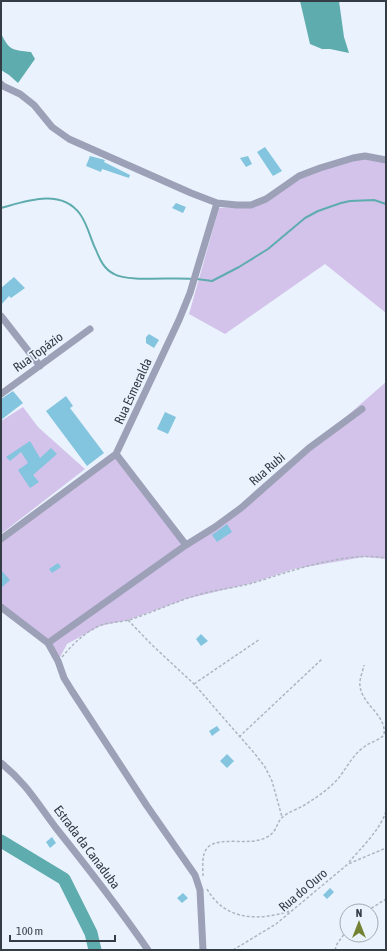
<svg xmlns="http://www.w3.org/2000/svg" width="387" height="951" viewBox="0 0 387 951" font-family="'Asap Condensed',sans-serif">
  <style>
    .green { fill: #d3c2ea }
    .water { fill: #5facaf }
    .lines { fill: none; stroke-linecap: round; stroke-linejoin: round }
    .stream { stroke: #5facaf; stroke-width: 2 }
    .river { stroke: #5facaf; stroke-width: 13 }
    .building { fill: #83c4de }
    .path { stroke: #adb6c0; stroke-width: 1.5; stroke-dasharray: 3 2; stroke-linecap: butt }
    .minor { stroke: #9da1b8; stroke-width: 7 }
    .labels { text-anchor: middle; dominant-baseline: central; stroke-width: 3.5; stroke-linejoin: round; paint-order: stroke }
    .street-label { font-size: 13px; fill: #343d46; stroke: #eaf3fd }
  </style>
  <rect width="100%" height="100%" fill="#eaf3fd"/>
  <!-- green -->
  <path class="green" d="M353 158 386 160V313L325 264 225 334 189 314 219 208 251 205 299 176Z
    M386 382V559L364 557 294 569 252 583 186 599 128 620 100 626 67 644 58 661 48 643 1 606V540L115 458 186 545 241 508Z
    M23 407 38 427 85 469 1 534V421Z"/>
  <!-- water -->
  <path class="water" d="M300 1H339L344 37 349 53 330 49H322L310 44Z
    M1 33C9 51 13 50 31 52L35 59 18 83 9 75 1 70Z"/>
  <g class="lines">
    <!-- stream -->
    <path class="stream" d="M1 208C26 201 61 188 80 214 88 225 90 238 96 250 100 260 104 269 114 274 128 282 173 277 192 279
      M197 279 212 281 239 267 268 249 305 218 318 211 341 203 350 201 374 200 386 204"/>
    <!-- river -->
    <path class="river" d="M1 841 64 879 91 933 95 950"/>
  </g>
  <!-- building -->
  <path class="building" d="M265 147 282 171 273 176 257 152Z
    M90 156 105 160 104 162 130 175 129 178 102 169 101 172 86 166Z
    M248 156 252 164 246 167 240 158Z
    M176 203 186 207 183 213 172 208Z
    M14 277 25 288 11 298 9 296 1 305V288Z
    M149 334 159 340 154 348 146 343V337Z
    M13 391 23 403 1 420V399Z
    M66 396 73 406 70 408 104 453 87 466 46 411Z
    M165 412 176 417 168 434 157 429Z
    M30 441 40 458 51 448 57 454 33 475 39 482 30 488 18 470 28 463 21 452 10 461 6 457Z
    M227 524 232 532 217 542 212 535Z
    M58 563 61 567 52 573 49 569Z
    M1 570 10 580 1 588Z
    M201 634 208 641 201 646 196 639Z
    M217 726 220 730 212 736 209 731Z
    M227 754 234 761 227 768 220 761Z
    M52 837 56 843 50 848 46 842Z
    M330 888 334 892 327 899 323 895Z
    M183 893 188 898 182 903 177 898Z"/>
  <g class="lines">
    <!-- path -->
    <path class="path" d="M128 620 152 645 194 684 255 754 265 767 272 781 282 817
      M62 657C73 644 84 633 99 626 110 621 121 623 132 619 153 612 173 603 194 596 213 590 234 588 253 583 291 571 346 551 386 558
      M194 684 260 639
      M239 737 322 659
      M349 862C361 848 381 829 386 811
      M203 876C203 867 201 854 208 847 221 836 249 846 265 838 279 832 275 822 284 816 289 812 297 809 303 806 314 799 325 792 335 782 345 772 351 756 364 747 370 742 378 741 384 735 387 715 362 705 360 686 359 679 363 671 364 665
      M207 889C225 921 259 921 290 911
      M367 911 386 899
      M233 950 276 924 348 864 386 848
      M335 950 337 944 347 930"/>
    <!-- minor -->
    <path class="minor" d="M1 84 3 86 20 94 34 105 52 127 69 139 191 193 217 203 237 205H251L266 199 299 176 320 168 353 158 365 156 386 160
      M1 316 40 366
      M1 394 90 329
      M116 454 186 545
      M1 539 116 454 179 320 190 293 217 203
      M1 607 48 643 58 661 64 678 72 691 147 806 195 875 200 890 203 950
      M48 643 186 545 215 527 241 508 309 448 362 409
      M1 763C26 783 37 803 56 828 88 868 119 908 148 950"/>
  </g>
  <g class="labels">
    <!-- street labels -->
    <g class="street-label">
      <text transform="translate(38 352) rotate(-36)">Rua Topázio</text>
      <text transform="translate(133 391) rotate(-65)">Rua Esmeralda</text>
      <text transform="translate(267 469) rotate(-41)">Rua Rubi</text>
      <text transform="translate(87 847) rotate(53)">Estrada da Canaduba</text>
      <text transform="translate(303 890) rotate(-40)">Rua do Ouro</text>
    </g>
  </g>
  <!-- border -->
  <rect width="387" height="951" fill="none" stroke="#343d46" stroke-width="4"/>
  <!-- north arrow -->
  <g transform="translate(359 923)"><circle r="19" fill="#eaf3fd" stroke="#a1aab4"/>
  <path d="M0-3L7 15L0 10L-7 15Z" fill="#728232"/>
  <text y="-6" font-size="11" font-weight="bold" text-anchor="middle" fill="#343d46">N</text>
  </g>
  <!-- scale -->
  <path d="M10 935v6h105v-6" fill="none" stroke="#343d46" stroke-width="2"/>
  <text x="16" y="935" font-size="12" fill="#343d46" stroke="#eaf3fd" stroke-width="3" paint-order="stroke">100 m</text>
</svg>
